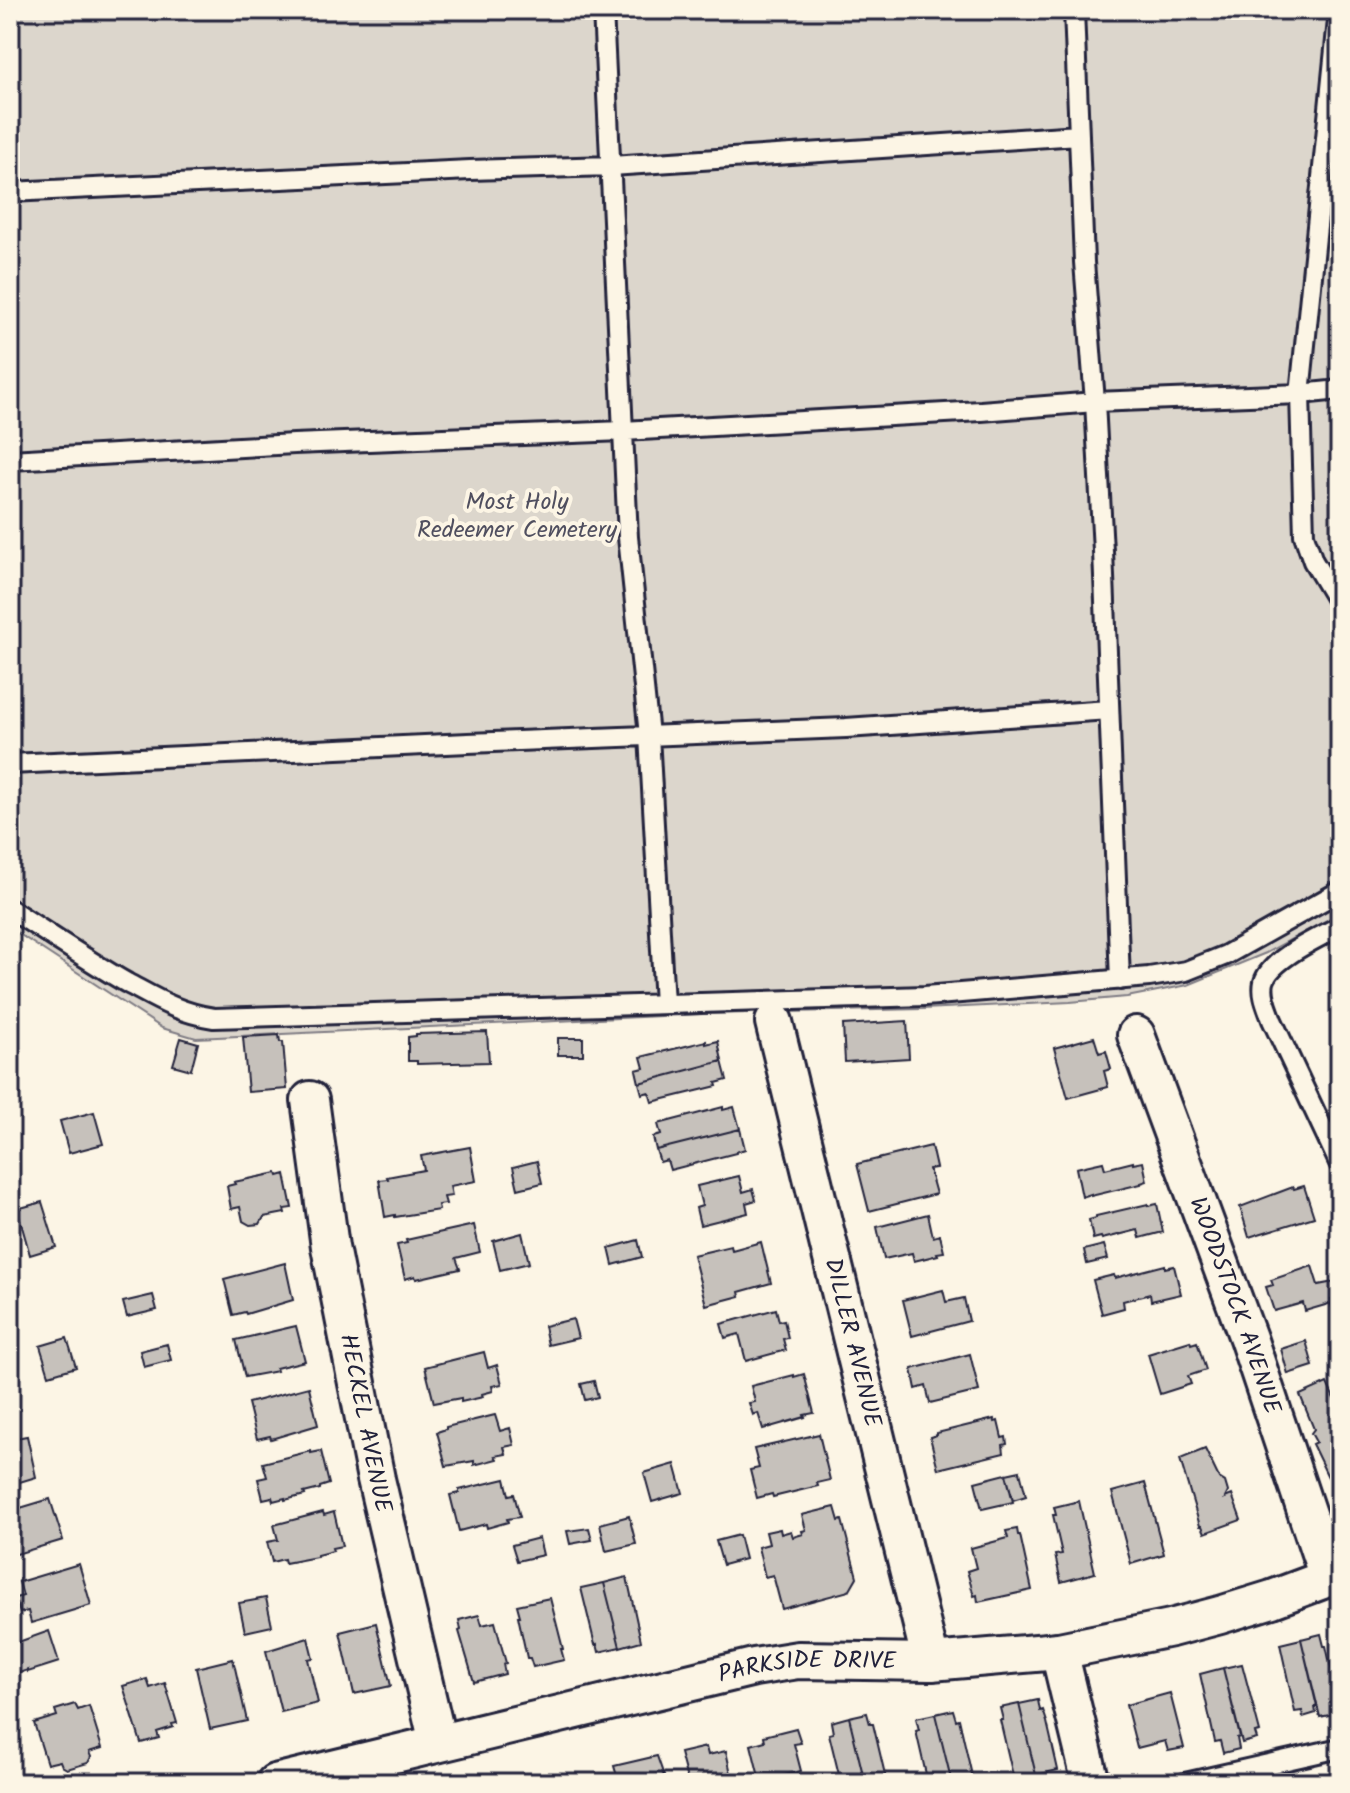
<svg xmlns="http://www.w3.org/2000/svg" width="1350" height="1793" viewBox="0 0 1350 1793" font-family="Kalam,sans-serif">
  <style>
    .green { fill: #dcd6cc; stroke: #7f7c84; stroke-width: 2 }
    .building { fill: #c6c1bb; stroke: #22223b; stroke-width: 2 }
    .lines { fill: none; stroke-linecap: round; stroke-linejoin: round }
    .lane-casing { stroke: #22223b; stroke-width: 24 }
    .street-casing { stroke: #22223b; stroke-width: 42 }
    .lane { stroke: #fcf5e5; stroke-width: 18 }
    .street { stroke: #fcf5e5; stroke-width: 36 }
    .labels { text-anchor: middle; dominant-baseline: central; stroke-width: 8; stroke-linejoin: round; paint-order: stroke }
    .park-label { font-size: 24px; fill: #504f5f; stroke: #fcf5e5 }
    .street-label { font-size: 24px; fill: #22223b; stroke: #fcf5e5 }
  </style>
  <rect width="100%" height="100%" fill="#fcf5e5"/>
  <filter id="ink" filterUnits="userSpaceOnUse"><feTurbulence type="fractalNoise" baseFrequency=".0125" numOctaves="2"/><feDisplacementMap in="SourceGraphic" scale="16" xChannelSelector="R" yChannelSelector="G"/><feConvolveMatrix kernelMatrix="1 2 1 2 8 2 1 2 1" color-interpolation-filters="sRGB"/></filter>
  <g filter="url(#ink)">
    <!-- green -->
    <path class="green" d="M10 10H1340V913L1266 953 1188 985 1127 997 1070 1002 923 1009 703 1014 196 1038 162 1028 10 928Z"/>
    <!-- building -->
    <path class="building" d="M907 1021 909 1058 845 1062 843 1025Z
      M487 1032 489 1062 417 1064V1061H408V1037L416 1036V1034Z
      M279 1035 280 1042H283L287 1089 248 1092 243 1037Z
      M1094 1037 1099 1053 1106 1051 1111 1069 1104 1071 1108 1087 1068 1098 1054 1048Z
      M181 1038 198 1043 191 1070 173 1065Z
      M558 1038H583V1055H558Z
      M706 1041V1044L718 1041 722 1061 639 1083 636 1070 644 1068 641 1057Z
      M722 1061 727 1080 716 1083 717 1086 652 1102 649 1092 642 1094 639 1083Z
      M723 1107V1110L734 1107 740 1129 656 1150 653 1137 661 1135 658 1124Z
      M94 1112 103 1144 69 1153 60 1121Z
      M740 1129 745 1149 736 1152V1153L670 1170 667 1160 660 1162 656 1150Z
      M931 1146 936 1168 929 1169 936 1194 869 1211 857 1164Z
      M470 1147 476 1181 450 1186 452 1196 444 1197 446 1204 438 1205 439 1210 395 1217V1215L385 1217 379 1180 388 1179 387 1177 424 1170 421 1156Z
      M537 1161 542 1183 518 1189 513 1167Z
      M1103 1162 1105 1169 1133 1162V1164L1143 1162 1147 1181 1141 1183V1184L1091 1196V1194L1082 1197 1076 1168Z
      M277 1173 278 1176 285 1174 292 1208 284 1209 285 1213 264 1217 260 1224 250 1225 243 1221 240 1207 231 1209 227 1186 235 1184 234 1182Z
      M739 1176 743 1192 753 1189 756 1200 746 1203 748 1213 700 1225 696 1208 702 1206 697 1186Z
      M1304 1186 1314 1217 1249 1237 1240 1207 1293 1187 1294 1189Z
      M42 1202 56 1247 30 1255 17 1209Z
      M1148 1204V1206L1157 1204 1163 1232 1140 1238 1138 1230 1102 1239 1101 1237 1093 1239 1089 1220 1096 1218V1216Z
      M928 1214 933 1237 940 1235 944 1252 937 1253 938 1255 914 1261 912 1253 884 1259 877 1227Z
      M474 1225 480 1252 456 1258 460 1269 416 1279 415 1276 405 1279 397 1245 407 1243 406 1240Z
      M522 1233 529 1263 500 1270 493 1241Z
      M638 1240 642 1257 613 1265 609 1248Z
      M761 1242 771 1283 739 1292 740 1296 706 1305 693 1255 731 1246 732 1250Z
      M1104 1245 1108 1259 1087 1264 1084 1250Z
      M285 1263 293 1300 246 1314 245 1312 233 1315 224 1279Z
      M1165 1265V1268L1174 1266 1181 1294 1151 1301 1150 1294 1123 1301 1124 1308 1102 1314 1093 1280 1114 1275 1115 1278Z
      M1312 1266 1318 1285 1334 1282 1339 1298 1331 1300 1332 1303 1305 1311 1303 1303 1274 1311 1266 1287 1273 1285 1271 1280Z
      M943 1290 946 1302 964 1298 969 1321 912 1336 903 1300Z
      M153 1295 157 1310 127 1317 123 1302Z
      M1340 1302V1331L1331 1305Z
      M776 1309 779 1321 784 1320 788 1338 783 1339 786 1350 746 1361 739 1334 725 1338 721 1324Z
      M573 1319 578 1338 548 1345 544 1326Z
      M296 1326 305 1361 276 1368 277 1371 245 1377 236 1340Z
      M67 1338 76 1367 49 1375 40 1346Z
      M1190 1341 1191 1344 1197 1342 1206 1370 1188 1376 1191 1384 1160 1394 1148 1354Z
      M1306 1341 1313 1366 1288 1374 1281 1349Z
      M167 1344 171 1360 144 1367 140 1351Z
      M484 1352 488 1368 497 1365 502 1384 492 1386 493 1391 482 1394 483 1397 461 1402V1398L434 1403 425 1367Z
      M970 1354 979 1391 930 1403 926 1386 916 1389 912 1369Z
      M804 1374 814 1413 804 1415 805 1417 763 1429 758 1413 753 1415 749 1403 755 1402 751 1386 794 1375V1377Z
      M10 1379 18 1406 10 1408Z
      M594 1381 598 1397 585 1400 581 1384Z
      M1327 1383 1340 1412V1470L1328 1477 1312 1444 1316 1442 1311 1433 1314 1429 1300 1395Z
      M309 1387 318 1425 271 1439 270 1436 257 1439 248 1403Z
      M495 1415 500 1431 510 1428 514 1445 504 1447 506 1454 495 1456 497 1459 474 1465V1461L446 1466 437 1432 446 1429V1427Z
      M994 1419 995 1422 998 1421 1002 1438 1006 1437 1007 1444 1003 1445 1004 1453 938 1469 930 1437 937 1435V1433Z
      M819 1434 830 1480 817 1483 818 1486 773 1497 772 1494 757 1498 750 1470 759 1468 754 1449Z
      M15 1436 16 1438 27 1436 36 1477 10 1485V1438Z
      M1205 1449 1219 1478 1225 1482 1228 1492 1225 1498 1232 1495 1241 1520 1205 1533 1202 1526H1200L1180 1459Z
      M311 1451V1453L321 1451 329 1484 320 1487V1489L304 1493 305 1495 285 1500V1498L273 1501 272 1497 263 1499 258 1479 267 1477 263 1463Z
      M675 1464 683 1493 652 1502 644 1473Z
      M1020 1471 1026 1496 1013 1500 1006 1474Z
      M1006 1474 1013 1502 982 1509 975 1482Z
      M505 1479 509 1495 514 1494 520 1517 507 1519 508 1522 487 1528 486 1524 459 1531 450 1495 459 1493V1490Z
      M1145 1483 1164 1554 1131 1564 1112 1492Z
      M50 1499 63 1540 10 1556V1511Z
      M1079 1501 1095 1573 1061 1582 1055 1555 1062 1554 1053 1515H1056L1054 1507Z
      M835 1507 839 1521 842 1520 857 1577 849 1591 782 1609 773 1575 765 1577 758 1547 769 1544 766 1532 780 1529 781 1534 791 1531 793 1537 803 1534 802 1531 806 1530 802 1515Z
      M323 1512 324 1515 334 1512 342 1546 332 1548 333 1551 317 1555V1557L285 1563 284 1559 272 1562 267 1542 278 1540 274 1525Z
      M629 1516 636 1544 606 1551 600 1524Z
      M589 1528 592 1540 570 1544 567 1531Z
      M1017 1529 1018 1535H1020L1032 1590 978 1602 977 1595 974 1596 967 1571 976 1568 971 1548 1008 1538 1006 1531Z
      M739 1535 745 1559 723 1565 716 1541Z
      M539 1538 543 1555 517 1561 512 1545Z
      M79 1564 91 1605 31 1623 28 1611 20 1613 15 1598 23 1596 19 1582Z
      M627 1577 641 1641 620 1647 604 1583Z
      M604 1583 620 1647 599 1652 597 1644 595 1645 581 1588Z
      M266 1598 272 1626 245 1632 239 1603Z
      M550 1598 563 1649H561L564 1660 533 1667 530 1658H527L518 1616H520L517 1605Z
      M479 1615 482 1625 495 1622 506 1663 503 1664 505 1674 474 1682 459 1631 461 1630 459 1620Z
      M376 1623 391 1686 354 1694 340 1632Z
      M49 1631 59 1662 28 1672V1670L10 1676V1645Z
      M1321 1634 1324 1646H1326L1339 1702 1331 1704 1334 1714 1320 1717 1301 1639Z
      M308 1638 313 1658 308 1659 318 1703 281 1712 266 1651Z
      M1301 1639 1317 1707H1315L1316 1713 1303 1717 1302 1711 1295 1712 1280 1644Z
      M233 1659 247 1721 210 1729 196 1668Z
      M1340 1661V1688L1339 1689 1333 1662Z
      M1242 1664 1260 1732 1255 1733 1257 1739 1242 1743 1223 1668Z
      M1223 1668 1240 1737 1237 1738 1239 1749 1223 1753 1220 1741 1215 1742 1200 1674Z
      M147 1679 150 1688 165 1683 177 1723 172 1724 173 1727 157 1732 159 1738 141 1743 123 1686Z
      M1170 1693 1184 1748 1168 1751 1165 1741 1137 1748 1126 1705Z
      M1038 1700 1040 1711 1043 1710 1047 1722 1058 1770 1036 1775 1019 1704Z
      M75 1704 78 1710 89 1706 102 1748 89 1752 91 1757 88 1763 67 1769 62 1766 60 1761 47 1764 34 1723 57 1716 55 1710Z
      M1019 1704 1036 1775 1038 1783H1018L1017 1779 1014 1780 1000 1720H1003L1000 1708Z
      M953 1710 956 1720 959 1719 973 1780 960 1783H952L935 1714Z
      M867 1713 870 1724H873L887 1783H865L849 1717Z
      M935 1714 952 1783H928L916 1731 919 1730 916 1718Z
      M849 1717 865 1783H841L829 1734 833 1733 831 1722Z
      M796 1728 801 1743 794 1744 801 1771 760 1781 751 1745 765 1741 764 1736Z
      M706 1747 708 1755 726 1751 733 1783H688L680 1753Z
      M657 1756 664 1776 656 1778 657 1783H619L614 1766Z"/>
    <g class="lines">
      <defs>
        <path id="lane" d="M603 10 628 537 649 735 664 1004
          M1074 10 1084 262 1095 402 1103 551 1120 980
          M1339 10 1300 394 1304 535 1313 561 1340 606
          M10 192 470 170 611 166 1079 135
          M10 460 294 444 623 431 981 411 1095 402 1300 394 1340 390
          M10 764 468 743 846 728 1109 710
          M10 909C49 934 87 960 127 983 157 999 179 1013 214 1018L925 996 1149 977 1186 971 1226 955 1340 891
          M1340 926C1320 937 1270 959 1264 982 1261 995 1268 1008 1272 1020L1340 1165
          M1185 1783 1340 1748"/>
        <g id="street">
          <path id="s1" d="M774 1022 931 1662"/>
          <path id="s2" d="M1136 1035 1248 1338 1328 1577"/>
          <path id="s3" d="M310 1100 330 1247 376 1479 438 1743"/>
          <path d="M1059 1651 1091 1783"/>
          <path id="s4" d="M275 1783 754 1667 798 1660 931 1662 1059 1651 1171 1628 1220 1615 1272 1599 1320 1581 1340 1571"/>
        </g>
      </defs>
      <!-- lane casing -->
      <use href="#lane" class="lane-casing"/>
      <!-- street casing -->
      <use href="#street" class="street-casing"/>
      <!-- lane -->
      <use href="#lane" class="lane"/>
      <!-- street -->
      <use href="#street" class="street"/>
    </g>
  </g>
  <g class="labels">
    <!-- park labels -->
    <g class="park-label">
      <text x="517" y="502">Most Holy<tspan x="517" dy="28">Redeemer Cemetery</tspan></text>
    </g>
    <!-- street labels -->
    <g class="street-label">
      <text stroke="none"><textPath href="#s2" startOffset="288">WOODSTOCK AVENUE</textPath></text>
      <text stroke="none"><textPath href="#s1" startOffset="330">DILLER AVENUE</textPath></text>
      <text stroke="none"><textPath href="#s3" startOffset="328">HECKEL AVENUE</textPath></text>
      <text stroke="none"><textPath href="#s4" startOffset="546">PARKSIDE DRIVE</textPath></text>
    </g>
  </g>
  <!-- margin -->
  <rect width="1350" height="1793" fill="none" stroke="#fcf5e5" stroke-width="40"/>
  <rect x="20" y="20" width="1310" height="1753" fill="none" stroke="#22223b" stroke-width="3" filter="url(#ink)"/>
</svg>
